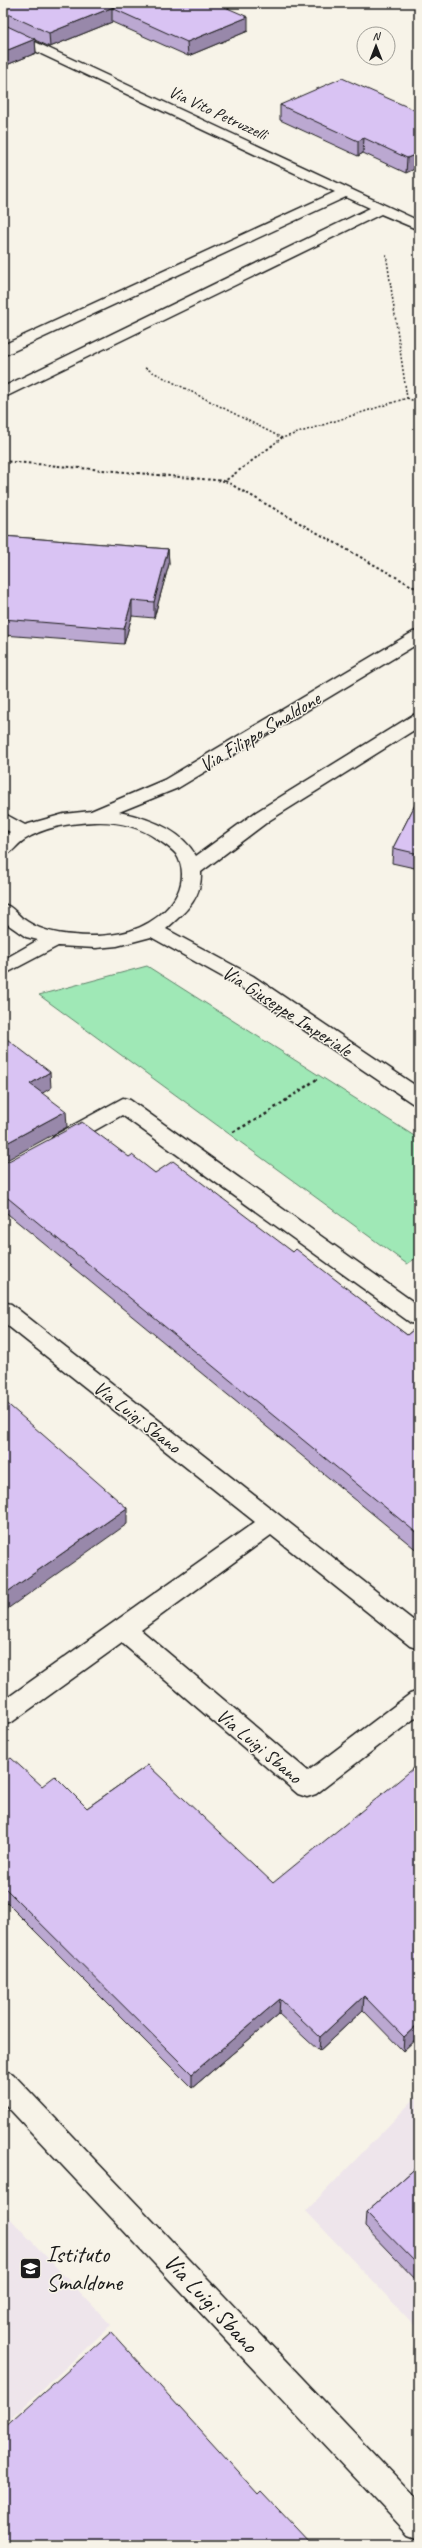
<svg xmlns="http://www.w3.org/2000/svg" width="422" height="2548" viewBox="0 0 422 2548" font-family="Caveat,sans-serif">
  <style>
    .built { fill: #eee5eb }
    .green { fill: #9fe8b6; stroke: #5e8269 }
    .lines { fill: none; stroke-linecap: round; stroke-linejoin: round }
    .minor-casing { stroke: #1c1c1c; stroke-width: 3 }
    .path-far2 { stroke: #1c1c1c; stroke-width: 1.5; stroke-dasharray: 2 2; stroke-linecap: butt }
    .path-far1 { stroke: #1c1c1c; stroke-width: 2; stroke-dasharray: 2.5 2.5; stroke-linecap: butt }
    .path { stroke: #1c1c1c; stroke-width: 2.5; stroke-dasharray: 3 3; stroke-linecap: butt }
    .minor { fill: #f7f3e8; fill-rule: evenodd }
    .wall { fill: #bba8d1; stroke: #1c1c1c }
    .shaded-wall { fill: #9888aa; stroke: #1c1c1c }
    .building { fill: #d9c3f3; stroke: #1c1c1c }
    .labels { text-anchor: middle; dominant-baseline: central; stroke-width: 3; stroke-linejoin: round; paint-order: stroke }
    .far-street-label { font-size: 17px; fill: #1c1c1c; stroke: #f7f3e8 }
    .street-label { font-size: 20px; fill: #1c1c1c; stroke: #f7f3e8 }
    .near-poi-label { font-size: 24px; fill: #1c1c1c; stroke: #f7f3e8; text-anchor: start }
    .near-street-label { font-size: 24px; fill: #1c1c1c; stroke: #f7f3e8 }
  </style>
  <rect width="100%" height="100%" fill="#f7f3e8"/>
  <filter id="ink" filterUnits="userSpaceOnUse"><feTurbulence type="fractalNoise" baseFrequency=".025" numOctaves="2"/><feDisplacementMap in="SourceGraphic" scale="8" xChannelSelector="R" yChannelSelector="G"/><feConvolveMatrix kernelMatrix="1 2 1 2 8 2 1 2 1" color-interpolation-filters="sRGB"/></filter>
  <g filter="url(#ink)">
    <!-- built -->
    <path class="built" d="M419 2094V2330L306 2211Z
      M3 2211 111 2325 3 2426Z"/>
    <!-- green -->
    <path class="green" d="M147 966 419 1139V1256L407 1264 39 995Z"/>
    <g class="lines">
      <defs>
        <path id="minor" d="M3 27 419 221V230L381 214 3 398V387L370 208 346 197 3 356V345L335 192 3 36Z
          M419 631V643L178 788 119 812C148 818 181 829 196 856L256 812 413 715 419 714V727L270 820 201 872C202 899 185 912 166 929L253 976 419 1088V1105L412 1103 239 986 151 937 117 946 96 948 58 946 3 975V960L38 940 26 937 3 921V904C12 906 15 912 22 918 36 929 56 934 73 935 91 937 113 936 130 931 155 923 182 902 182 874 182 868 180 860 176 854 171 848 163 843 157 839 139 826 116 821 94 822 70 823 44 827 24 840 16 845 12 854 3 856V837L10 832 3 828V813L25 825 64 814 91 811 164 780 413 632Z
          M123 1098 130 1100 419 1306V1325L411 1323 122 1115 69 1145 62 1147 55 1145 51 1140 55 1135Z
          M3 1302 11 1304 419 1625V1649L410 1646 271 1535 141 1630 308 1771 410 1694 419 1691V1715L316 1794 307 1797 298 1794 122 1643 12 1722 3 1725V1701L255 1522 3 1322Z
          M3 2070 13 2074 419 2501V2538L408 2534 3 2102Z"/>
      </defs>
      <!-- minor casing -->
      <use href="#minor" class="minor-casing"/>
      <!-- path-far2 -->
      <path class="path-far2" d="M145 368 282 438
        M407 398 419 403
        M271 446 282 438 407 398 386 253"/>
      <!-- path-far1 -->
      <path class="path-far1" d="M3 461 225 481 273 445
        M225 481 419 590"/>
      <!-- path -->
      <path class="path" d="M233 1132 263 1116 317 1079"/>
      <!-- minor -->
      <use href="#minor" class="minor"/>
    </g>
    <!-- wall -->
    <path class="wall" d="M3 3H216L248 31 188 56 112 22 50 47 35 40 36 53 4 66 5 73 3 74Z
      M280 105 419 112 406 173 363 153 358 156 280 120Z
      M3 536 168 549 169 564 154 618 132 616 124 644 3 635Z
      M419 797V869L392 863 393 848Z
      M129 1157 155 1173 293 1252 407 1335 419 1325V1552L3 1210V1164Z
      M3 1763 42 1786 87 1808 148 1765 419 2036 403 2051 363 2010 319 2051 279 2014 192 2088 3 1899Z
      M419 2165V2283L365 2227 366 2212Z
      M3 2429 258 2494 312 2545H3Z"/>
    <!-- shaded-wall -->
    <path class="shaded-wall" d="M116 6 112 8V22L50 47 49 33Z
      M248 17V31L188 56 187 42Z
      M35 39 36 53 4 66 5 73 3 74V52Z
      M364 138 363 153 358 156V141Z
      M419 153V167L406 173 407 158Z
      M168 549 169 564 154 618V602Z
      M132 600V616L124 644V629Z
      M50 1072 51 1088 31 1100 30 1084Z
      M66 1111 67 1127 3 1162V1145Z
      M127 1508V1524L3 1612V1595Z
      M419 1908V1921L415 1911Z
      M364 1996 363 2010 319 2051 320 2037Z
      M280 1999 279 2014 192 2088V2074Z
      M419 2023V2036L403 2051 404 2037Z"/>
    <!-- building -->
    <path class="building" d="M3 3H216L248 17 187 42 112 8 116 6 49 33 3 12Z
      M3 24 35 39 3 52Z
      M342 78 419 112V153L407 158 364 138 358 141 280 105Z
      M3 536 168 549 154 602 132 600 124 629 3 619Z
      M419 797V854L393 848Z
      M3 1036 50 1072 30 1084 66 1111 3 1145Z
      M82 1122 129 1157 132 1155 155 1173 173 1161 293 1252 296 1249 407 1335 419 1325V1535L3 1194V1164Z
      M3 1400 127 1508 3 1595Z
      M11 1758 42 1786 55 1776 87 1808 148 1765 273 1883 419 1764V1908L415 1911 419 1914V2023L404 2037 364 1996 320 2037 280 1999 192 2074 3 1886V1763Z
      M419 2165V2266L366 2212Z
      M111 2332 258 2494 261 2491 312 2545H11L3 2536V2429Z"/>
  </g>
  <!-- icons -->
  <defs>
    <symbol id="school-square" viewBox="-11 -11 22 22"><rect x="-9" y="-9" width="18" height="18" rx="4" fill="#1c1c1c" stroke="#f7f3e8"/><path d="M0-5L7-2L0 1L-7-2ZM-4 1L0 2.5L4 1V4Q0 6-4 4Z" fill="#fff"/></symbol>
  </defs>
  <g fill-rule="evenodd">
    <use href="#school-square" x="18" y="2256" width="25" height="25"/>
  </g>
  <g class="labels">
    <!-- far-street labels -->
    <g class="far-street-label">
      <text transform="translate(218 113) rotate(25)">Via Vito Petruzzelli</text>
    </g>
    <!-- street labels -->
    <g class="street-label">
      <text transform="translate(260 732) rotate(-31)">Via Filippo Smaldone</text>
      <text transform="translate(287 1011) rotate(33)">Via Giuseppe Imperiale</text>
      <text transform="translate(137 1417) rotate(38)">Via Luigi Sbano</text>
      <text transform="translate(259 1746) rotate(40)">Via Luigi Sbano</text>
    </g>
    <!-- near-poi labels -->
    <g class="near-poi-label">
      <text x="46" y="2254">Istituto<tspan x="46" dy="28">Smaldone</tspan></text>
    </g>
    <!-- near-street labels -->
    <g class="near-street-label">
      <text transform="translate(211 2303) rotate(47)">Via Luigi Sbano</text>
    </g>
  </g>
  <!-- margin -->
  <rect width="422" height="2548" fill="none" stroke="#f7f3e8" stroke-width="16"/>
  <rect x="8" y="8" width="406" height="2532" fill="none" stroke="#1c1c1c" stroke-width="1.5" filter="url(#ink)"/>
  <!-- north arrow -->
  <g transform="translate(376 46)"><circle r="19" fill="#f7f3e8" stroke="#9f9d96"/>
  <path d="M0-3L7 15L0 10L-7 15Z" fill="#1c1c1c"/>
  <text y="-6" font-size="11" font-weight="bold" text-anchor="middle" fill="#1c1c1c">N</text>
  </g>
</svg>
